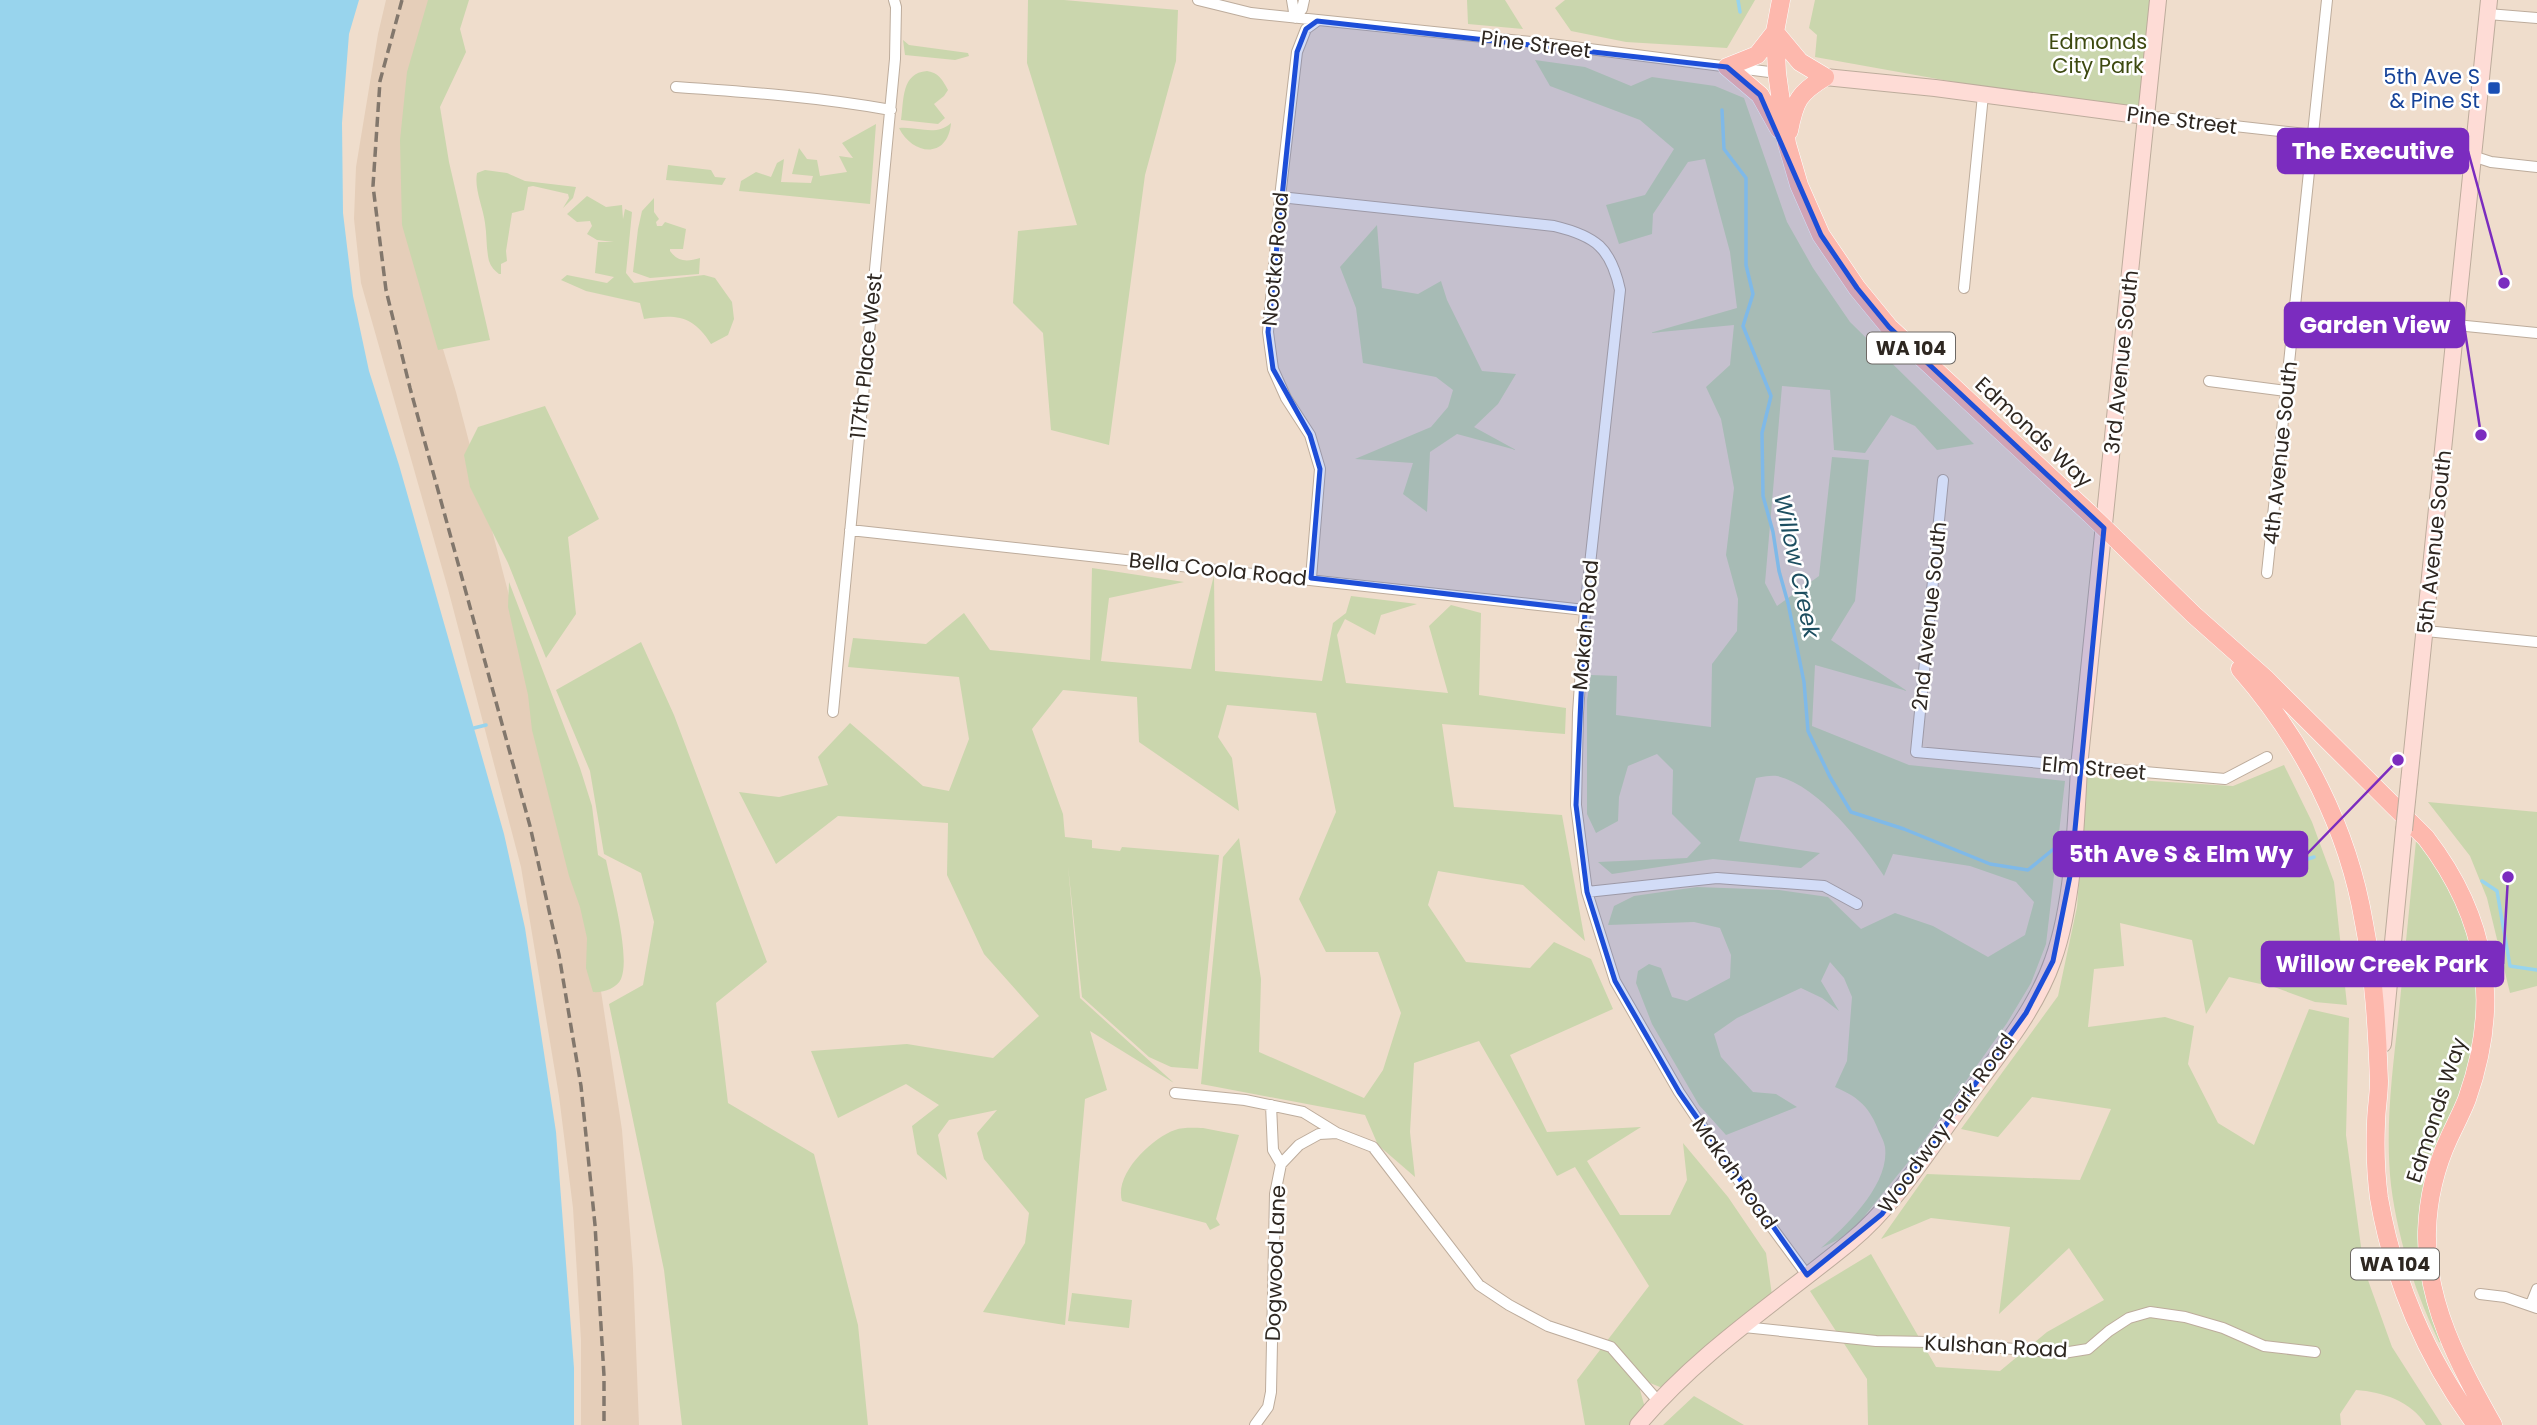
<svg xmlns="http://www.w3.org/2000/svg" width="2537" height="1425" viewBox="0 0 2537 1425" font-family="Poppins,sans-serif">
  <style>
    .built { fill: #e5ceb9 }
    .green { fill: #cad6ad }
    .water { fill: #98d4ed }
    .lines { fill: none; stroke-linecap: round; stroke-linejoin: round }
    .stream { stroke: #98d4ed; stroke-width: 3.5 }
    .street-casing { stroke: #bdac9c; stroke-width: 12 }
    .secondary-casing { stroke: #bdac9c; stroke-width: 18 }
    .primary-casing { stroke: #fff; stroke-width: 19 }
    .street { stroke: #fff; stroke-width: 10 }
    .secondary { stroke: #fedcd6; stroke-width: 16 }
    .primary { stroke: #fdb8ad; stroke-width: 18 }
    .rail { stroke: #82776c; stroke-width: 3.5; stroke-dasharray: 10 5; stroke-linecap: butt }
    .secondary-bridge-casing { stroke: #bdac9c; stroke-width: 18; stroke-linecap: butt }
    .primary-bridge-casing { stroke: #fff; stroke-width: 19; stroke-linecap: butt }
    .secondary-bridge { stroke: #fedcd6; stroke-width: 16 }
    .primary-bridge { stroke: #fdb8ad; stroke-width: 18 }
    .marked { fill: #1d4ed8; fill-opacity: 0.2; stroke: #1d4ed8; stroke-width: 5; stroke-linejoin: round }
    .transit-dot { fill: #1a4fb4; stroke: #fff; stroke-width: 2.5 }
    .labels { text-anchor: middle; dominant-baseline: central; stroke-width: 5; stroke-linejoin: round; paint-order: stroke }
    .shield { fill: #fff; stroke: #6d6864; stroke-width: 2 }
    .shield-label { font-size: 19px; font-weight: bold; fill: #2e2721 }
    .park-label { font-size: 21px; fill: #3d4910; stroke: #fff }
    .street-label { font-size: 21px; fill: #2e2721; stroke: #fff }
    .transit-label { font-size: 21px; fill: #164399; stroke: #fff; text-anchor: end }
    .water-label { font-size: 23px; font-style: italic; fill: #1d4e60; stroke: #fff }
    .leader { fill: none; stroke: #7b2cbf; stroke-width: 2.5 }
    .callout-dot { fill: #7b2cbf; stroke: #fff; stroke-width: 2.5 }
    .callout { fill: #7b2cbf; stroke: #7b2cbf; stroke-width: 2.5 }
    .callout-label { font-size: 23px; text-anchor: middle; font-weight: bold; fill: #fff }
  </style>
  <rect width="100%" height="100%" fill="#efddcc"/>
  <!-- built -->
  <path class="built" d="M386 0H431L420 273 456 392 531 680 591 925 622 1130 633 1269 639 1425H581V1340L573 1208 559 1096 521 867 448 589 361 283 354 219 356 167 378 34Z"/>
  <!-- green -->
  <path class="green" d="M428 0H469L460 29 466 52 440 107 449 162 490 340 438 350 402 225 400 140 407 72Z
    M1028 0H1064L1178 10 1176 61 1145 175 1109 445 1051 430 1043 333 1013 303 1018 231 1077 225 1027 63Z
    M1467 0H1505L1523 29 1468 24Z
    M1565 0H1755L1727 48 1626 42 1571 31 1555 8Z
    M1815 0H2157L2145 116 1815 57 1817 35 1809 28Z
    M903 40 909 45 968 53 969 56 955 60 905 55Z
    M1535 60 1585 67 1631 86 1652 77 1715 86 1744 98 1787 222 1813 268 1850 322 1974 444 1937 450 1915 426 1891 415 1865 453 1834 450 1830 390 1782 386 1765 583 1777 606 1819 576 1832 457 1869 460 1855 601 1831 640 1907 691 1815 665 1812 726 1909 765 2065 781 2046 944 2031 983 2007 1023 1913 1156 1850 1234 1821 1248C1846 1226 1890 1184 1885 1147 1884 1140 1879 1133 1877 1127 1868 1105 1856 1096 1835 1087L1847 1061 1852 997 1844 978 1830 962 1821 981 1839 1011 1822 998 1801 988 1737 1018 1714 1034 1721 1057 1753 1092 1776 1094 1797 1107 1726 1135 1699 1105 1652 1024 1636 983 1638 971 1649 964 1661 968 1672 997 1687 1001 1730 978 1731 955 1720 928 1694 922 1608 925 1614 906 1634 896 1697 887 1779 890 1828 897 1861 929 1895 913 1933 926 1988 957 2025 935 2034 902 2016 882 1970 866 1893 854 1884 876C1862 843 1819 786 1777 776 1771 775 1762 777 1756 778L1739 841 1820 853 1801 868 1713 859 1612 874 1598 862 1687 858 1701 843 1672 814 1673 770 1657 754 1628 766 1619 797 1618 821 1596 833 1587 814V700L1591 675 1617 676 1616 715 1711 727 1712 664 1737 631 1738 599 1726 555 1734 488 1721 419 1706 387 1730 365 1734 325 1650 333 1737 308 1730 252 1705 159 1688 162 1653 214 1652 234 1619 244 1606 205 1645 195 1674 149 1640 120 1550 86Z
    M927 71C939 73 942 79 948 90L944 96 934 104 945 118 938 124 901 120C904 100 901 73 927 71Z
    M951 123C948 159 913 156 899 128 917 126 936 137 951 123Z
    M876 124 870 204 739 191 741 181 756 172 771 177 777 163 784 159 781 182 811 183 813 176 792 174 799 148 807 159 817 160 820 176 847 172 839 156 853 158 842 143Z
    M668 165 711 170 715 177 726 178 722 185 666 180Z
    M485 170 507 173 525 181 576 187 573 198 563 208 569 198 568 194 533 186 528 187 524 210 512 213 506 251 507 261 501 264V274H499C495 271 491 267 489 261 486 249 487 235 485 223 483 207 474 189 477 173Z
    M587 196 606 207 622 205 623 219 625 209 632 212 626 273 634 283 704 275 715 278 732 302 734 319 728 335 711 344C693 315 676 314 644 319L640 303 586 291 561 280 567 275 607 283 614 277 595 273 598 242H614L597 240 587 234 592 226 590 221 577 222 567 214Z
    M654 198V212L659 219 656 222 657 226H662L665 222 686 229 683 249H670V251C678 262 687 262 700 258L699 274 650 278 633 272 638 229 642 211Z
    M1377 225 1382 288 1418 294 1441 281 1447 300 1482 371 1516 374 1498 404 1474 427 1516 450 1457 434 1430 452 1427 512 1403 494 1413 463 1355 459 1431 427 1448 407 1453 390 1436 377 1363 363 1356 308 1340 267Z
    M545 406 599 519 568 537 576 614 546 658 508 563 470 487 464 455 478 427Z
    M1092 568 1184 582 1109 598 1101 661 1191 669 1214 575 1215 671 1322 681 1333 623 1346 613 1351 596 1417 604 1381 615 1375 635 1345 619 1337 635 1346 683 1448 693 1429 626 1451 605 1481 613 1479 695 1566 708 1565 734 1442 724 1454 807 1562 815 1585 941 1523 885 1438 871 1428 905 1466 962 1530 968 1554 942 1591 959 1613 1009 1510 1055 1547 1132 1641 1127 1587 1161 1620 1215H1670L1687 1180 1683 1143 1728 1197 1766 1253 1772 1295 1665 1389 1650 1383 1640 1390 1645 1408 1630 1425H1585L1577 1380 1649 1286 1575 1167 1557 1176 1479 1041 1414 1063 1410 1132 1415 1177 1378 1145 1365 1115 1201 1084 1223 857 1239 838 1261 979 1259 1052 1364 1098 1383 1070 1401 1013 1378 952H1326L1299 899 1336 812 1316 713 1227 705 1218 737 1232 758 1239 811 1139 742 1137 697 1063 690 1032 729 1063 814 1065 837 1092 840V848L1120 851 1122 847 1219 855 1198 1069 1171 1067 1149 1057 1082 997 1068 866 1080 998 1174 1083 1090 1031 1107 1090 1085 1099 1065 1325 983 1312 1025 1243 1029 1213 984 1159 977 1133 997 1110 949 1120 938 1135 947 1180 917 1154 912 1126 939 1105 906 1084 838 1118 811 1051 907 1044 993 1058 1039 1016 984 954 947 875 948 823 838 816 776 864 739 792 779 797 828 785 818 757 850 723 923 786 949 791 969 739 959 677 848 667 853 638 926 644 964 613 990 650 1090 660Z
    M509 582 580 768 592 806 598 855 606 860C611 885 631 957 621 979 617 988 603 993 593 992L586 968 587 938 580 907 569 876 532 730 528 695 508 607Z
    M641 642 674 715 767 962 716 1003 728 1103 814 1154 858 1325 868 1425H682L664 1270 609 1004 643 985 654 922 641 873 604 854 590 771 556 690Z
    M2284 765 2312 822 2334 882 2347 1005 2315 1002 2274 987 2229 977 2206 1014 2192 940 2120 923 2124 966 2094 969 2088 1027 2165 1017 2194 1026 2188 1064 2218 1123 2254 1145 2309 1009 2349 1018 2346 1135 2364 1269 2392 1347 2442 1425H2426C2411 1401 2383 1392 2356 1390L2340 1414 2341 1425H1868L1867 1379 1810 1291 1871 1254 1936 1367 2000 1371 2047 1332 2104 1300 2069 1248 1999 1314 2010 1227 1931 1218 1881 1239 1927 1174 2080 1180 2111 1109 2032 1097 1998 1137 1961 1129 2058 996 2077 907 2087 777 2233 786Z
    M2428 802 2537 812V986L2510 993 2487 898 2470 856Z
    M2416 841 2450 882 2479 968 2473 1065 2428 1185 2441 1343 2439 1342C2415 1292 2398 1240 2391 1185 2385 1130 2392 1075 2398 1021 2404 961 2410 901 2416 841Z
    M1203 1128 1239 1135 1216 1219 1220 1225 1210 1230 1206 1223 1122 1201C1114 1174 1152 1138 1175 1130 1183 1127 1195 1128 1203 1128Z
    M1072 1293 1132 1300 1129 1328 1068 1321Z
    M1694 1396 1744 1425H1663Z"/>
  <!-- water -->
  <path class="water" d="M0 0H359L349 34 342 123 343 213 353 296 369 371 399 465 504 834 525 928 556 1132 574 1368V1425H0Z"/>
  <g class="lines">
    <!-- stream -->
    <path class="stream" d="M1738 0 1740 12
      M1722 110 1724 149 1746 178V265L1753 294 1743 326 1771 396 1762 433 1763 496 1773 532 1779 571 1788 603 1804 682 1808 731 1830 777 1851 812 1904 829 1990 864 2028 870 2056 847
      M474 728 486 725
      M2091 850 2152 869H2248L2287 866 2314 857
      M2482 881 2497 891 2510 966 2537 970"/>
    <defs>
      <path id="street" d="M1198 0 1251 13 1550 44 1777 73
        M1292 0 1295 18
        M2488 14 2537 18
        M1295 18 1302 9 1304 0
        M676 87C748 92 819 97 891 110
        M2145 116 2457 151 2491 162 2537 167
        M1280 197 1554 226C1596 236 1611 248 1620 290L1585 610 1578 713 1576 805 1587 892 1615 981 1679 1092 1751 1199 1807 1275
        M1964 288 1983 95
        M2456 325 2537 333
        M2209 381 2286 391
        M1943 480 1916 752 2225 779 2267 757
        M850 530 1585 610
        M2267 573 2327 0
        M1311 578 1320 469 1310 435 1286 398 1273 369 1268 332 1280 197 1297 52 1306 29 1317 21
        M2426 631 2537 642
        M833 712 895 59 896 7 894 0
        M1587 892 1717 878 1824 886 1857 904
        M1175 1093 1245 1100 1303 1112 1337 1133 1373 1147 1479 1285 1509 1305 1548 1326 1611 1347 1658 1401
        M1271 1105 1273 1150 1281 1164
        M2480 1294 2505 1297 2537 1308
        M2531 1304 2537 1289
        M1744 1327 1876 1341 1929 1342 2063 1353 2088 1349 2109 1331 2129 1318 2150 1312 2185 1317 2223 1328 2264 1346 2315 1352
        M1255 1425 1268 1407 1271 1392 1275 1194 1281 1164 1299 1145 1319 1134 1337 1133"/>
      <path id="secondary" d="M1825 77 1935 88 2145 116
        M2409 782 2489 0
        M2383 1044 2404 830
        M1638 1425C1698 1353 1778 1301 1850 1242 1896 1204 1928 1151 1963 1103 1995 1059 2035 1012 2053 960 2073 905 2076 826 2079 767L2158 0"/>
      <path id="primary" d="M1781 0 1775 32 1777 73 1787 144 1799 185 1821 235 1857 288 1889 327 2089 513
        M1775 32 1800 62 1825 77
        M1727 67 1760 95 1779 129
        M1727 67 1757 55 1775 32
        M1789 131C1795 100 1799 93 1825 77
        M2119 542 2194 615 2265 678 2426 838C2488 919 2501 1003 2467 1099 2462 1112 2455 1125 2449 1138 2436 1166 2428 1199 2427 1231 2425 1303 2459 1364 2493 1425
        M2240 669C2303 741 2348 828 2364 923 2374 974 2377 1029 2379 1081 2379 1096 2376 1110 2376 1124 2375 1147 2376 1175 2379 1198 2393 1280 2427 1359 2476 1425"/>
    </defs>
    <!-- street casing -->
    <use href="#street" class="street-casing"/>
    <!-- secondary casing -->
    <use href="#secondary" class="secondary-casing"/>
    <!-- primary casing -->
    <use href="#primary" class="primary-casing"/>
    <!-- street -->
    <use href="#street" class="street"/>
    <!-- secondary -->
    <use href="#secondary" class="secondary"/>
    <!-- primary -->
    <use href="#primary" class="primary"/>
    <!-- rail -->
    <path class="rail" d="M402 0 380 81 373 186 386 290 410 388 530 826 559 955 581 1086 595 1225 604 1376V1425"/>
    <defs>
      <path id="secondary-bridge" d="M2404 830 2409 782"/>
      <path id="primary-bridge" d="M2089 513 2119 542"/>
    </defs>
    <!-- secondary-bridge casing -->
    <use href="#secondary-bridge" class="secondary-bridge-casing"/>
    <!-- primary-bridge casing -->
    <use href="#primary-bridge" class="primary-bridge-casing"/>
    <!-- secondary-bridge -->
    <use href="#secondary-bridge" class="secondary-bridge"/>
    <!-- primary-bridge -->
    <use href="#primary-bridge" class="primary-bridge"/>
  </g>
  <!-- marked area -->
  <path class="marked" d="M1317 21 1727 67 1760 95 1821 235 1857 288 1889 327 2104 528 2071 871 2053 961 2026 1013 1882 1214 1807 1275 1679 1092 1615 981 1587 892 1576 805 1585 610 1311 578 1320 469 1310 435 1273 369 1268 332 1297 52 1306 29Z"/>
  <!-- markers -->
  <rect class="transit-dot" x="2487" y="81" width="14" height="14" rx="3.5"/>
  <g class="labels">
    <!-- shield labels -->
    <g class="shield">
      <rect x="1867" y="332.5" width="88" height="31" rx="5"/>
      <rect x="2351" y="1248.5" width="88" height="31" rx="5"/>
    </g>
    <g class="shield-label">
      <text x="1911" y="348">WA 104</text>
      <text x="2395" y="1264">WA 104</text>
    </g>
    <!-- park labels -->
    <g class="park-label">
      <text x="2098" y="41">Edmonds<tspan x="2098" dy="24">City Park</tspan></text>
    </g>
    <!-- street labels -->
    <g class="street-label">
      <text transform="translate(1536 44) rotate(7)">Pine Street</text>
      <text transform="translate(2182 120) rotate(7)">Pine Street</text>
      <text transform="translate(1275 259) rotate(-85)">Nootka Road</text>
      <text transform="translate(866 356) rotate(-84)">117th Place West</text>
      <text transform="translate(2121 362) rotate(-84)">3rd Avenue South</text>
      <text transform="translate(2034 432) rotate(43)">Edmonds Way</text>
      <text transform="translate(2280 453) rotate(-84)">4th Avenue South</text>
      <text transform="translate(2434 542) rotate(-84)">5th Avenue South</text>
      <text transform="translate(1218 569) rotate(6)">Bella Coola Road</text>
      <text transform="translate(1929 616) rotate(-84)">2nd Avenue South</text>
      <text transform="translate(1585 625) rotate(-85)">Makah Road</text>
      <text transform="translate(2094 768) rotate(5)">Elm Street</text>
      <text transform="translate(2436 1110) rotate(-72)">Edmonds Way</text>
      <text transform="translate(1946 1123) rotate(-54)">Woodway Park Road</text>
      <text transform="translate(1735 1173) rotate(55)">Makah Road</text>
      <text transform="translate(1275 1263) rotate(-88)">Dogwood Lane</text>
      <text transform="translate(1996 1346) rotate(3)">Kulshan Road</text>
    </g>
    <!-- transit labels -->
    <g class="transit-label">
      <text x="2480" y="76">5th Ave S<tspan x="2480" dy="24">&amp; Pine St</tspan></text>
    </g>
    <!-- water labels -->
    <g class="water-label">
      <text transform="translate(1797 566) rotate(78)">Willow Creek</text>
    </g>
  </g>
  <!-- callouts -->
  <path class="leader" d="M2504 283L2468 151M2481 435L2464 325M2398 760L2307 854M2508 877L2503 964"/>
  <g class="callout-dot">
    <circle cx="2504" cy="283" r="7"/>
    <circle cx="2481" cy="435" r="7"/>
    <circle cx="2398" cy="760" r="7"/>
    <circle cx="2508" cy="877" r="7"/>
  </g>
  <g class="callout">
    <rect x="2278" y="129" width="190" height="44" rx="7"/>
    <rect x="2285" y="303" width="179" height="44" rx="7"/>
    <rect x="2054" y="832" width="253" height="44" rx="7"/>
    <rect x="2262" y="942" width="241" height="44" rx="7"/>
  </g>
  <g class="callout-label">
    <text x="2373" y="159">The Executive</text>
    <text x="2375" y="333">Garden View</text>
    <text x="2181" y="862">5th Ave S &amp; Elm Wy</text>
    <text x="2382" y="972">Willow Creek Park</text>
  </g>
</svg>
